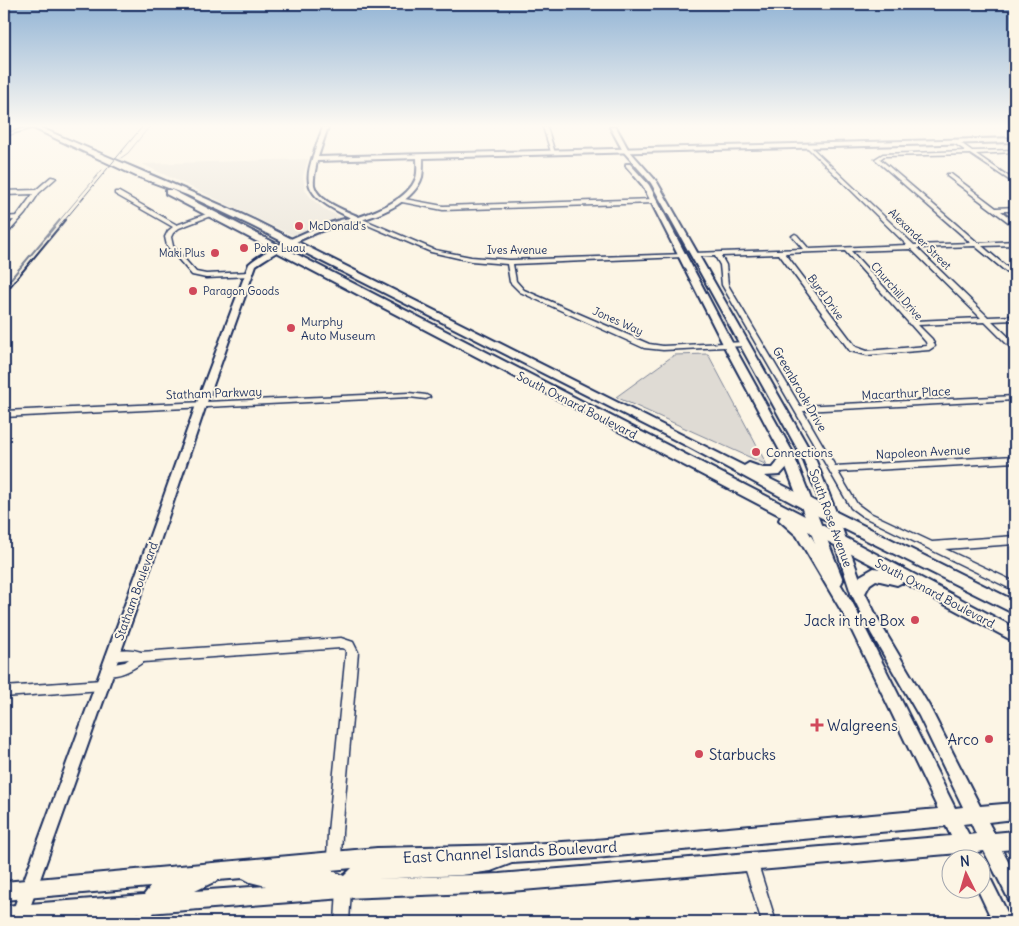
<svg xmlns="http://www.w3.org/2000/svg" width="1019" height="926" viewBox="0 0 1019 926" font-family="Delius,sans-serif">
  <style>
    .built { fill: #ece7dc }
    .green { fill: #dfdbd4; stroke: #7d8599 }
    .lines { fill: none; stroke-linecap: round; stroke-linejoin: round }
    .stream-far1 { stroke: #767f94; stroke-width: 1 }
    .stream { stroke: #767f94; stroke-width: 2 }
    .minor-casing { stroke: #1b2f5e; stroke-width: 3 }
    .tertiary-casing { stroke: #1b2f5e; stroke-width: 4 }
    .secondary-casing { stroke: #1b2f5e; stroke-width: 4 }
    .primary-casing { stroke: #1b2f5e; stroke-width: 4 }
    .minor { fill: #fcf5e5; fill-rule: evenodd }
    .tertiary { fill: #fcf5e5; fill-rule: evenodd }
    .secondary { fill: #fcf5e5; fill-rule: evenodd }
    .primary { fill: #fcf5e5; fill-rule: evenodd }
    .rail-far1 { stroke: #1b2f5e; stroke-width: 1 }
    .rail { stroke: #1b2f5e; stroke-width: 2 }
    .poi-dot { fill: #d1495b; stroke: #fcf5e5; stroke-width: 2 }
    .labels { text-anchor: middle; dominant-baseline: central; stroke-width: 4; stroke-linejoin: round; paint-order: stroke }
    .far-poi-label { font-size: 11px; fill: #1b2f5e; stroke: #fcf5e5; text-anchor: start }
    .far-street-label { font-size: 11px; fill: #1b2f5e; stroke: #fcf5e5 }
    .poi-label { font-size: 12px; fill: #1b2f5e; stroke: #fcf5e5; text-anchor: start }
    .street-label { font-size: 12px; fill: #1b2f5e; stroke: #fcf5e5 }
    .near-poi-label { font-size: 15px; fill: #1b2f5e; stroke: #fcf5e5; text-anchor: end }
    .near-street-label { font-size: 15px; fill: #1b2f5e; stroke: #fcf5e5 }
  </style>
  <rect width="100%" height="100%" fill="#fcf5e5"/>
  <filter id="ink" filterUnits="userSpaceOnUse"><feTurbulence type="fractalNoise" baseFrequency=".02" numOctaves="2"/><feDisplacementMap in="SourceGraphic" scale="10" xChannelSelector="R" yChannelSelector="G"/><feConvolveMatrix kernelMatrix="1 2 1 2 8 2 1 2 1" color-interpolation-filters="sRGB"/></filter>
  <g filter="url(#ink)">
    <!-- built -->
    <path class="built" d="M308 159 303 176 305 190 312 199 324 209 340 217V220L301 237 294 236 142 164Z"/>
    <!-- green -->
    <path class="green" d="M708 354 767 465 616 397 674 355Z"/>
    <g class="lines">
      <!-- stream-far1 -->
      <path class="stream-far1" d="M121 158 128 153 149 127
        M59 221 102 170"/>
      <!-- stream -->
      <path class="stream" d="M4 287 60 220"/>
      <defs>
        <path id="minor" d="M29 127H36L4 136V134Z
          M543 127H547L555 153 551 152Z
          M954 141H958L972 151 1015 150V152L976 154 1015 181V184L970 154 884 156 880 159 978 243 1015 241V245L982 246 1015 274V279L975 246 917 248 988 317 1015 316V320L992 321 1015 343V349H1012L985 322 918 325 932 339 935 346 929 350 867 355 850 351 779 254 721 256 726 265 728 285 800 406 1015 396V400L803 411 835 466 1015 456V462L838 472 857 504 868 512 932 542 1015 536V544L945 549 1015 582V591L862 516 851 508 722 285 720 265 715 256 694 257 691 255 694 253 803 249 792 236 795 234 797 235 809 249 907 245 807 147V146L809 145 914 245 971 243 875 159 883 154 966 151 954 143ZM911 249 981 318 915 321 851 251ZM845 251 908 322 909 324 911 325 926 342 927 346 867 351 856 347 785 253Z
          M947 174H951L996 208 1015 207V211H1001L1015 222V227L947 176Z
          M51 177 56 178 39 193 25 214 6 235 4 236V231L14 220 4 221V217L17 216 33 194 4 195V191L36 190Z
          M115 192H119L177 225 209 213H213V215L179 228 173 233 171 237 173 246 196 272 206 274 250 272 253 274 250 276 206 278 192 275 167 246 165 237 168 231 173 227 115 194Z
          M399 198 443 206 654 199 657 201 654 203 443 210 397 201 396 200Z
          M356 218H360L435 250 471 257 510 260 685 254V256L683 257 513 264 516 281 524 290 649 344 663 346 745 342 749 344 745 346 663 350 644 348 520 292 510 282 507 264 471 261 431 252 356 220Z
          M409 393 426 395 430 397 426 399 409 397 4 417V411Z
          M341 638 353 642 358 652 342 832 341 861 339 866 334 868 329 866 327 861 328 832 346 652 345 649 341 648 143 662C132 670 117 679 103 674L101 670 103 666 125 662 129 659 112 661 108 659 106 656 108 653C118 649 131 648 141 652Z
          M102 680 106 681 108 685 106 689 102 690 4 697V687Z
          M750 854 755 856 757 861 776 922H762L743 861 745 856Z
          M344 882 349 884 351 889 349 922H335L337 889 339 884Z
          M149 896 154 898 156 903 151 922H137L144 898Z"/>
        <path id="tertiary" d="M323 127H328L318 157 1015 138V142L423 158C423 164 423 171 422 177 415 200 383 214 361 220 355 222 349 221 343 223 313 233 282 247 256 265L206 405 158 547 28 913 26 919 20 921 14 919 12 913 146 547 196 405 249 264C266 248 328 220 351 218 294 191 305 180 323 127ZM417 158C417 164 418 171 416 178 408 199 379 210 359 217 345 210 318 202 314 185 313 177 316 168 317 161Z"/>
        <path id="secondary" d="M610 127H616L628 149 657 182 816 461 838 517 865 593 881 625 929 706 980 806 1015 803V819L988 822 994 833 1015 831V849L1002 850 1015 875V903L1009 900 984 851 977 852 980 858H962L959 853 499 892 344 898 31 922H4V906L144 895 150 887 4 900V882L377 848 513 845 595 840 938 809 839 604 841 600 846 598 851 600 955 808 963 807 919 716 871 633 851 593 826 517 804 461 651 183 623 151ZM971 823 976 834 969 835 963 824ZM946 826 951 836 499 874 374 879 461 875 491 871 512 863 595 858ZM352 868 344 876 331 870ZM243 878 250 882 266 886 195 891 218 880Z
          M626 164H630L649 185 737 352 792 451 843 580 841 584 836 585 831 584 829 580 780 451 727 352 643 186 626 166Z
          M982 871 988 874 1012 922H993L977 888H982Z"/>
        <path id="primary" d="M31 127H39C111 159 185 188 256 221L744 466 749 463 763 468H773L777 463 782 448H790L792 451 789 465 780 475 764 476 1015 601V614L802 508 689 447 250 225 187 195 136 176Z
          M166 190H172L801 514 1015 628V642L903 582 897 585 876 580 870 584 863 597 858 599 853 597 851 593 860 576 874 568 880 569 808 531 858 613 855 617 850 619 845 617 797 536 779 520 781 516 166 194Z"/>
      </defs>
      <!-- minor casing -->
      <use href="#minor" class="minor-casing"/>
      <!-- tertiary casing -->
      <use href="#tertiary" class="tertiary-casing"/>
      <!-- secondary casing -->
      <use href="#secondary" class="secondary-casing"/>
      <!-- primary casing -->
      <use href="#primary" class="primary-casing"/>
      <!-- minor -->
      <use href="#minor" class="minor"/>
      <!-- tertiary -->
      <use href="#tertiary" class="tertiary"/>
      <!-- secondary -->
      <use href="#secondary" class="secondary"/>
      <!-- primary -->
      <use href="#primary" class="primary"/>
      <!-- rail-far1 -->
      <path class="rail-far1" d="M64 221 142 127"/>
      <!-- rail -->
      <path class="rail" d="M4 294 65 220"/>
    </g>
  </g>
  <!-- sky -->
  <linearGradient id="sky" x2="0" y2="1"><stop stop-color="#92b4d5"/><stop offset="0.49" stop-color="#fefaf3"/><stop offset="1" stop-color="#fefaf3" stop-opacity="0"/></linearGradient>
  <rect width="1019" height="257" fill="url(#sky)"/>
  <!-- markers -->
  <g class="poi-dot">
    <circle cx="299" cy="226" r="5"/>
    <circle cx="244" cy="248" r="5"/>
    <circle cx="215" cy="253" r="5"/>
    <circle cx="193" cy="291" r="5"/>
    <circle cx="291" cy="328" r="5"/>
    <circle cx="756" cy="452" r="5"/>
    <circle cx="915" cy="620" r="5"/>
    <path d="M814.5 717.5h5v5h5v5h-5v5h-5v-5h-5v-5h5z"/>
    <circle cx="989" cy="739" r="5"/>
    <circle cx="699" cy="754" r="5"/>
  </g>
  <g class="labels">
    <!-- far-poi labels -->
    <g class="far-poi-label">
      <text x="309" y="226">McDonald's</text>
      <text x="254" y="248">Poke Luau</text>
      <text x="205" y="253" text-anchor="end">Maki Plus</text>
      <text x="203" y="291">Paragon Goods</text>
    </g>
    <!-- far-street labels -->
    <g class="far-street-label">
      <text transform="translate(920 239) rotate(44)">Alexander Street</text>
      <text x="517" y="250">Ives Avenue</text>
      <text transform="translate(897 291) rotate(49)">Churchill Drive</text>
      <text transform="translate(826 297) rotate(54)">Byrd Drive</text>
      <text transform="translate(618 321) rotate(24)">Jones Way</text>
    </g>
    <!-- poi labels -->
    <g class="poi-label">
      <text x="301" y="321">Murphy<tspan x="301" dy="14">Auto Museum</tspan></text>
      <text x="766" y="452">Connections</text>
    </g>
    <!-- street labels -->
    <g class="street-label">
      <text transform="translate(800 389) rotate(60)">Greenbrook Drive</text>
      <text transform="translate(214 393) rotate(-2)">Statham Parkway</text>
      <text transform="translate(906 393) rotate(-3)">Macarthur Place</text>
      <text transform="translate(577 405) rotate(27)">South Oxnard Boulevard</text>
      <text transform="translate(923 452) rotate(-3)">Napoleon Avenue</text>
      <text transform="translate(831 518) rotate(70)">South Rose Avenue</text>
      <text transform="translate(136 591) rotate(-70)">Statham Boulevard</text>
      <text transform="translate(935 593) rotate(28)">South Oxnard Boulevard</text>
    </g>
    <!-- near-poi labels -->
    <g class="near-poi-label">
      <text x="905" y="620">Jack in the Box</text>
      <text x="827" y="725" text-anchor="start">Walgreens</text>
      <text x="979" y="739">Arco</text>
      <text x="709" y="754" text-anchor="start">Starbucks</text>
    </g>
    <!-- near-street labels -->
    <g class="near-street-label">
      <text transform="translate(510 852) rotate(-3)">East Channel Islands Boulevard</text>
    </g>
  </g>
  <!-- margin -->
  <rect width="1019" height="926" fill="none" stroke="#fcf5e5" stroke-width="20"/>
  <rect x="10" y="10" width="999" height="906" fill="none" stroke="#1b2f5e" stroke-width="2" filter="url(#ink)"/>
  <!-- north arrow -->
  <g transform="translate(966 874) rotate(355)"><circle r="24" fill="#fcf5e5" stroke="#a2a6af"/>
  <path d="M0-4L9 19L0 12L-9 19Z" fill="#d1495b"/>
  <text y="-8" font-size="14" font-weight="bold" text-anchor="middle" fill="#1b2f5e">N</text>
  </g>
</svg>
